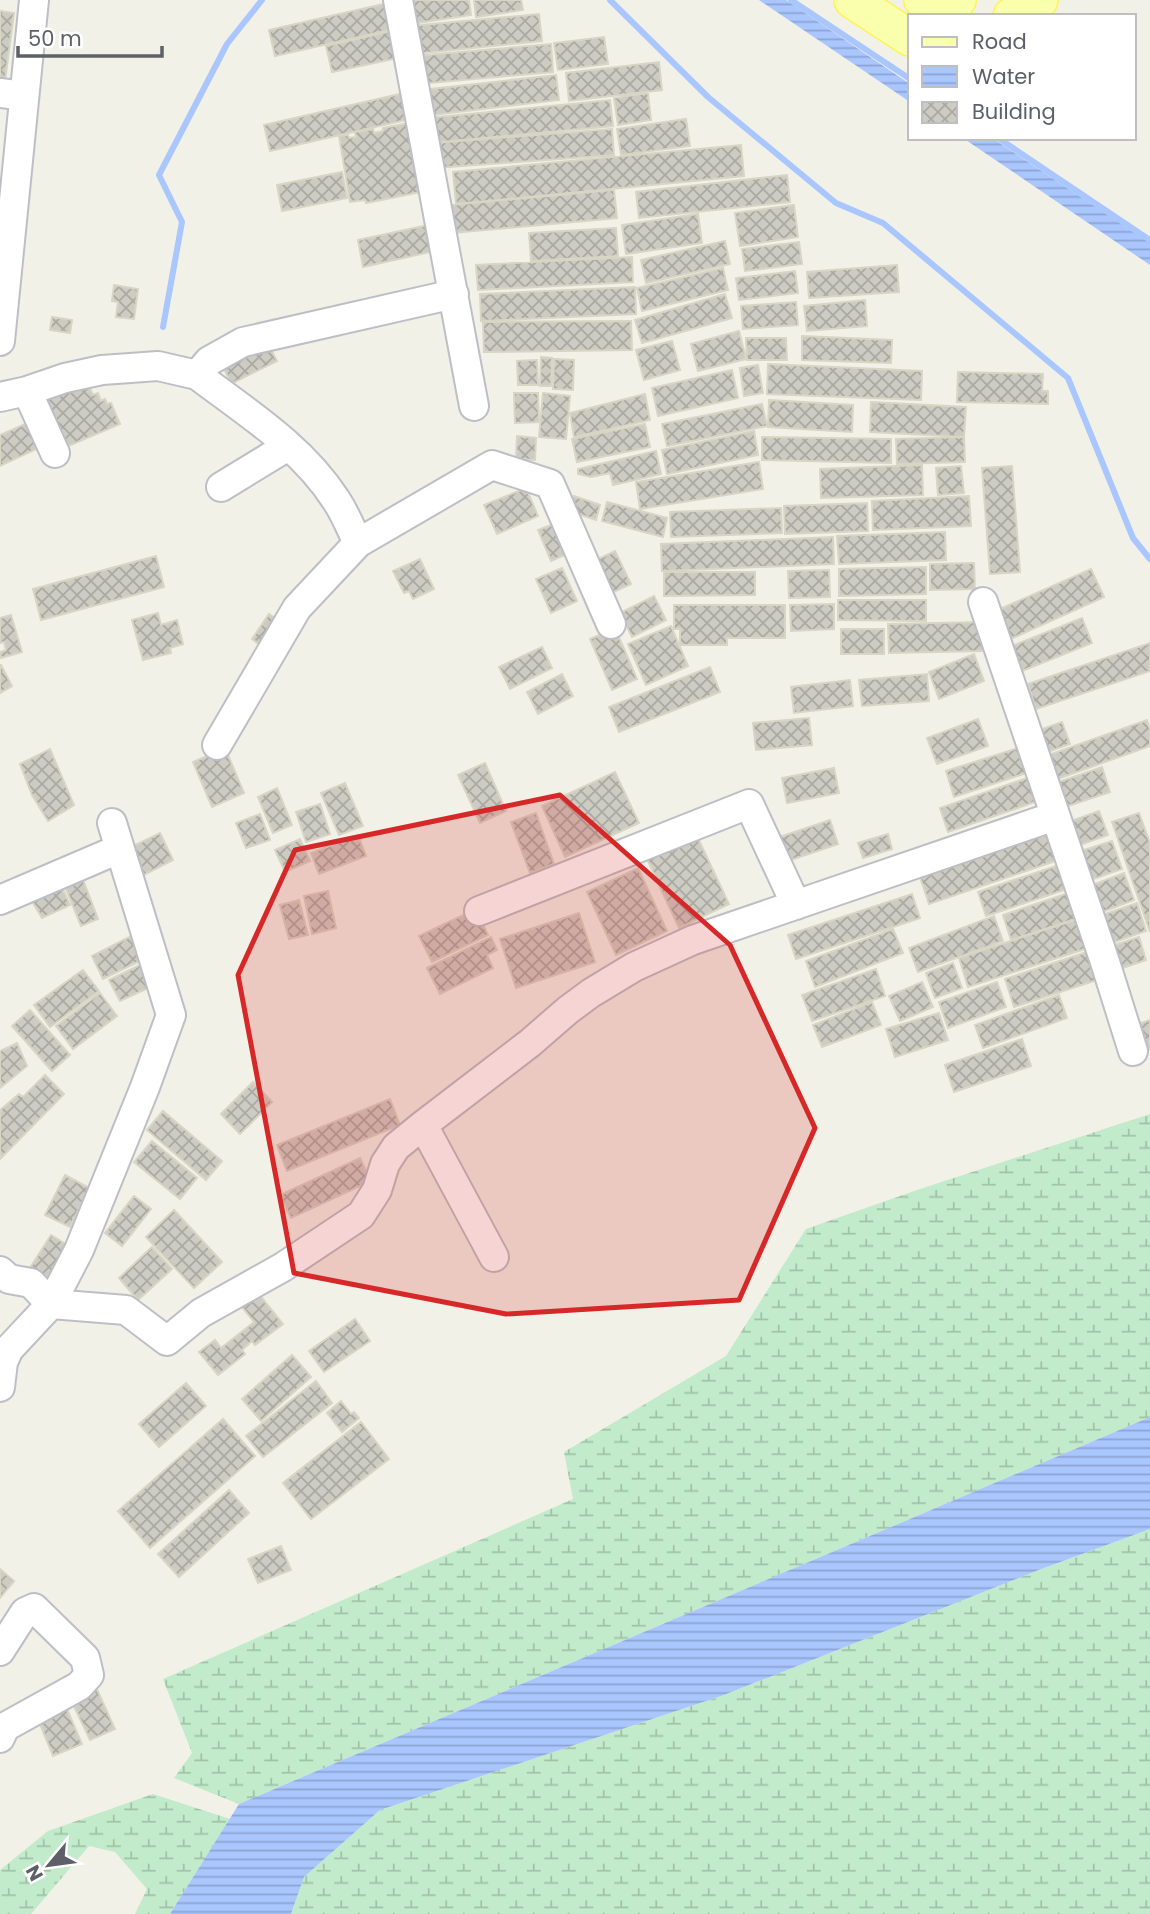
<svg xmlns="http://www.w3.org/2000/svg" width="1150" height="1914" viewBox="0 0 1150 1914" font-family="Poppins,sans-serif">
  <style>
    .wetland { fill: url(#wetland-marsh) }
    .water { fill: url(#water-rules) }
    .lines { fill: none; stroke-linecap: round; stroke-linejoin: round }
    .stream { stroke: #a9c6ff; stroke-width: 6 }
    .building { fill: url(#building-cross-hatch); stroke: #d7d5c4; stroke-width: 2 }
    .minor-casing { stroke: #bebfc6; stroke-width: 32 }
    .major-casing { stroke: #fef553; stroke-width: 38 }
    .minor { stroke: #fff; stroke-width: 28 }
    .major { stroke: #faffae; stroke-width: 35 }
    .marked { fill: #d62828; fill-opacity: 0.2; stroke: #d62828; stroke-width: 5; stroke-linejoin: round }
  </style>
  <defs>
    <pattern id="wetland-marsh" width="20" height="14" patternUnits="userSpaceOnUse" patternTransform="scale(1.75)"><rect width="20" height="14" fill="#c1ebcb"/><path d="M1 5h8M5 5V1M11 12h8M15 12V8" fill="none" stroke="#a0c2a9"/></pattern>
    <pattern id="water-rules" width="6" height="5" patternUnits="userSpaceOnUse" patternTransform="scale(1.75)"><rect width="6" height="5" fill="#a9c6ff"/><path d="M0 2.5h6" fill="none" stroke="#8da4d2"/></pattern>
    <pattern id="building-cross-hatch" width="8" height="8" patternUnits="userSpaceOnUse" patternTransform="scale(1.75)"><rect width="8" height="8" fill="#cdccc3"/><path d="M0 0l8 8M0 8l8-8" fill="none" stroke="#aaa9a2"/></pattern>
  </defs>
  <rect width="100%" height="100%" fill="#f1f1e7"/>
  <!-- wetland -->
  <path class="wetland" d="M1150 1114V1417L239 1804 174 1778 192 1753 163 1679 573 1499 564 1452 726 1356 806 1229 917 1190Z
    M1150 1529V1914H291L304 1877 380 1810 724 1695 1036 1571Z
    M153 1794 230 1819 170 1914H135L147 1889 115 1852 89 1846 31 1914H0V1870L48 1831Z"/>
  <!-- water -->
  <path class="water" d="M759 0H786L910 84V102Z
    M963 138H992L1150 243V265Z
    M1150 1417V1529L1036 1571 724 1695 380 1810 304 1877 291 1914H170L239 1804Z"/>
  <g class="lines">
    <!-- stream -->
    <path class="stream" d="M610 0 708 97 836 203 883 223 1068 378 1133 538 1150 559
      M791 0 910 79
      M998 138 1150 240
      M163 327 182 222 159 175 227 44 262 0"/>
  </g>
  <!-- building -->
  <path class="building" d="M406 0H469L471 15 410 24Z
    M474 0H521L523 10 476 17Z
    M388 3 394 29 275 56 269 30Z
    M0 11 14 13 5 81 0 80Z
    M539 14 542 41 414 54 411 26Z
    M392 31 398 58 332 72 326 46Z
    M604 37 608 64 558 70 554 43Z
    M551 44 553 72 419 84 416 56Z
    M659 62 662 90 569 101 566 73Z
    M556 75 559 100 425 116 422 90Z
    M404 93 410 119 270 151 264 125Z
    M648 93 651 120 618 125 614 98Z
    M610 100 613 126 431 143 429 118Z
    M686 119 690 146 621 155 617 129Z
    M414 122 426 191 366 203 365 200 350 202 339 136 348 135 349 138 356 137 355 132 373 129 374 133 383 131V128Z
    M612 129 614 155 436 168 434 143Z
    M741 145 744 176 456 204 453 172Z
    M342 172 347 198 282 211 277 185Z
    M787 175 790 202 639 218 636 192Z
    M614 190 617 218 453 233 451 205Z
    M794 205 798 237 740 246 735 213Z
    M698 214 702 243 626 254 622 225Z
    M433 224 439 250 363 267 358 240Z
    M616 228 618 256 531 261 529 233Z
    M725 241 730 264 646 283 641 260Z
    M799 242 802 264 745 271 742 249Z
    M632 257 633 282 478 290 476 265Z
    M897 265 899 292 809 298 807 272Z
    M723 268 728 290 642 311 637 288Z
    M795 271 798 293 739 300 736 278Z
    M114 285 138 289 134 319 116 317 118 302 112 301Z
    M635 287 636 314 481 321 480 294Z
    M725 294 732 318 642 343 635 320Z
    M865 300 867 326 807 331 804 306Z
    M796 302 798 325 743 329 741 306Z
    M52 317 72 320 70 333 50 330Z
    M631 321 632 350 484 352 483 322Z
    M739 331 746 359 698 371 691 344Z
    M802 336 892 340 891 363 802 360Z
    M746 338H786L787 360H747Z
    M672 341 680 370 644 380 636 350Z
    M267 342 277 361 231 384 222 364Z
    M541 357 552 358 551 386H540Z
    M554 359 574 360 573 390 553 389Z
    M537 360 538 385H518L517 361Z
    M768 364 922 371 921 400 767 394Z
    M758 365 763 393 744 396 740 368Z
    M732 370 738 398 658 416 652 388Z
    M958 372 1043 374 1042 391H1048V404L957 402Z
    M88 384 93 395 98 393 101 401 105 399 107 404 111 403 120 424 59 450 37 398Z
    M514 393H538L539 422 515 423Z
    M543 393 570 396 566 439 539 437Z
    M645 394 650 420 574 437 570 413Z
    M769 400 853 405 852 432 768 427Z
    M871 402 966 407 964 437 870 432Z
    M762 404 767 426 667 446 662 424Z
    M34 420 45 445 0 466V435Z
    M645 424 650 447 577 462 572 439Z
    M754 431 758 455 667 474 662 450Z
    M517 436 536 438 535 460 516 459Z
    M762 437 891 439V463L762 460Z
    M964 437 965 462 897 464 896 439Z
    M656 451 661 474 613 485 610 473 591 477 578 474V469Z
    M759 462 763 489 640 509 636 482Z
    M922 465 923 495 821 498 820 469Z
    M961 466 964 493 938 495 936 468Z
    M1012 466 1020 572 990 574 982 468Z
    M526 488 538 516 497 534 484 505Z
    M574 496 600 505 596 520 569 511Z
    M969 496 971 526 873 530 872 501Z
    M607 502 667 518 663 537 602 521Z
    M867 503 868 531 785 534 784 506Z
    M781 508 782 533 671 537 670 512Z
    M561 521 574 551 551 561 538 530Z
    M945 532 946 560 839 564 837 536Z
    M833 537 834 564 662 571 661 544Z
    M615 551 631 584 605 596 590 563Z
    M156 556 164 587 41 620 33 589Z
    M420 559 434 589 413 599 409 591 404 593 393 571Z
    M974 563 975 589 930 590V564Z
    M926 567V594L839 596V569Z
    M562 568 577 601 551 613 536 579Z
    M1091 569 1104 597 1004 642 991 613Z
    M829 570 830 597 789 598 788 571Z
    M664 572H755V595L664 596Z
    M654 596 666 620 632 637 620 613Z
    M838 600H926V621L838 620Z
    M834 604V629L791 631 790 605Z
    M674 605H785V638H727V645H680V629H674Z
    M158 613 161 625 177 620 183 644 170 648 171 653 143 660 132 620Z
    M269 614 284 624 266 650 252 639Z
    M11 615 22 652 1 658 0 652 6 650 4 642 0 643V618Z
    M1082 618 1092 643 1012 675 1002 650Z
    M983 622 984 651 889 653 888 624Z
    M671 626 688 666 646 685 628 644Z
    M615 628 637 679 612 690 590 639Z
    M841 629H884V654H841Z
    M1150 643V671L1036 709 1028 684Z
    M542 647 552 668 510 689 499 667Z
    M974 654 984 681 939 699 929 672Z
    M1 665 12 686 0 693V665Z
    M710 667 720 692 619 732 609 707Z
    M562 674 573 696 538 714 527 692Z
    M927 674 929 701 862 706 859 680Z
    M850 680 853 706 794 713 791 687Z
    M809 718 812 745 756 750 753 723Z
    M978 719 988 746 937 764 927 738Z
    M1147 720 1150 730V746L1049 782 1040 758Z
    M1062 722 1070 744 1042 754 1034 732Z
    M1021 747 1029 772 954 797 946 771Z
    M225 748 244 793 212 807 193 762Z
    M50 749 74 805 48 821 32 795 20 764Z
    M485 763 506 811 480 823 458 775Z
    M1102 767 1110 792 1056 810 1047 786Z
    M834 768 839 793 787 803 782 778Z
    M615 772 639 823 565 857 542 806Z
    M1030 777 1038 801 948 832 940 808Z
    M345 783 363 826 339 835 321 793Z
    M277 788 292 825 273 833 258 797Z
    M320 804 330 834 306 842 296 812Z
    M1099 811 1108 835 1069 849 1060 825Z
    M536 813 554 864 530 873 511 822Z
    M1139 813 1150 843V932L1112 822Z
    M260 814 270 840 246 848 236 823Z
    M830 820 838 844 785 862 777 838Z
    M1058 830 1067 857 929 904 920 877Z
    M160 833 173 860 136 879 123 851Z
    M696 834 729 904 679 928 646 857Z
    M888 834 892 849 863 858 858 843Z
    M358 835 366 856 319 874 311 853Z
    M300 839 310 861 285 872 275 850Z
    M1112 841 1122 869 1085 882 1075 853Z
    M1065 863 1073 887 986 916 978 892Z
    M638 868 667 931 616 955 587 892Z
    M1124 873 1134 900 1097 914 1087 887Z
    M82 877 98 919 81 926 64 884Z
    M60 883 70 905 42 918 29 896Z
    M1077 890 1085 916 1011 940 1003 915Z
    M328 891 336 928 312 934 304 896Z
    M912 894 920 918 796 959 788 935Z
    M299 900 308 935 289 939 280 905Z
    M1137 903 1146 931 1109 944 1099 916Z
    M476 909 488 935 432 962 419 936Z
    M579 913 595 962 516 988 500 939Z
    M994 916 1003 941 918 972 909 948Z
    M1087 916 1097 945 968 987 959 958Z
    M893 929 903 953 815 987 806 961Z
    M137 933 148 957 103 979 92 956Z
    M491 937 497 950 487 955 493 968 440 994 427 968Z
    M1139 937 1146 960 1117 970 1109 947Z
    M1096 949 1106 977 1014 1007 1005 979Z
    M146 962 157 984 120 1001 109 980Z
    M953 963 962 988 935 998 926 973Z
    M876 969 885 996 812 1021 802 995Z
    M83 970 99 991 50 1027 34 1005Z
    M922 982 933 1007 900 1021 889 996Z
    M997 982 1006 1007 948 1028 939 1002Z
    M100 993 117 1016 73 1049 56 1026Z
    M1059 995 1067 1018 983 1048 975 1025Z
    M872 1002 881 1025 822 1047 813 1025Z
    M30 1010 70 1055 52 1071 12 1026Z
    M939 1013 948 1040 895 1057 886 1029Z
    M1150 1020V1049L1143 1051 1135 1025Z
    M1022 1039 1031 1066 954 1092 945 1065Z
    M17 1043 27 1066 0 1088V1051Z
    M45 1075 64 1094 0 1159V1110L19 1094 23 1097Z
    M253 1082 272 1102 240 1134 221 1114Z
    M390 1099 400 1125 287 1171 277 1145Z
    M163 1111 222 1161 206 1180 147 1130Z
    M152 1141 197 1178 180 1199 134 1162Z
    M360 1158 371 1181 291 1218 280 1195Z
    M65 1175 89 1188 70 1227 45 1215Z
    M134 1196 151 1209 122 1246 105 1233Z
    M174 1210 222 1262 194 1288 146 1237Z
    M51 1235 77 1251 54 1288 28 1271Z
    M152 1247 172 1269 138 1300 119 1278Z
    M258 1293 283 1324 255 1345 252 1341 242 1350 245 1354 218 1375 199 1352 215 1340 221 1348 254 1322 242 1307Z
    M355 1319 370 1341 324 1372 309 1351Z
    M292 1355 311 1377 261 1421 242 1399Z
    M316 1381 332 1403 263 1457 246 1436Z
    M186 1383 206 1406 159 1447 139 1424Z
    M341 1401 351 1414 354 1412 359 1418 342 1432 327 1413Z
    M223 1419 255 1456 150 1548 118 1511Z
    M361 1422 389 1459 311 1519 283 1483Z
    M229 1490 249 1513 179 1577 158 1554Z
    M281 1546 291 1570 258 1583 248 1559Z
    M0 1569 14 1581 0 1598Z
    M95 1685 115 1729 90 1740 69 1696Z
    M63 1700 82 1744 53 1756 35 1712Z"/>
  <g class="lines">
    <defs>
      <path id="minor" d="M398 0 474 406
        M0 93 24 96
        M0 341 34 0
        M197 375C246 412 302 447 336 500 345 513 351 529 358 543
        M27 391 55 453
        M0 397 27 391 65 378 102 370 158 366 197 375 209 361 243 342 454 294
        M221 487 288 446
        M983 602 1105 962 1133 1051
        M217 745 297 608 358 543 492 465 550 484 611 624
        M112 823 171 1015 145 1087 79 1250 51 1304 126 1310 167 1341 201 1313 283 1267 361 1215 377 1190 385 1164 396 1147 423 1125
        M0 900 119 849
        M479 911 749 804 796 905
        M494 1257 423 1125 530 1043 568 1010 591 993 634 967 693 940 1055 816
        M0 1271 9 1279 31 1283 51 1304 9 1349 3 1362 0 1387
        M0 1651 25 1612 34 1608 85 1658 89 1675 79 1686 5 1727 0 1738"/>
      <path id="major" d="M852 0 910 38
        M922 0 940 9 958 0
        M1011 16 1040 0"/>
    </defs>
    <!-- minor casing -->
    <use href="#minor" class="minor-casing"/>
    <!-- major casing -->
    <use href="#major" class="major-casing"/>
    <!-- minor -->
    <use href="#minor" class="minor"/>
    <!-- major -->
    <use href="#major" class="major"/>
  </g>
  <!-- marked area -->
  <path class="marked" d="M560 795 730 945 815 1128 739 1300 506 1314 294 1273 238 975 295 850Z"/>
  <!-- legend -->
  <rect x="908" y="14" width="228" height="126" fill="#ffffff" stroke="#bfbfc3" stroke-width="2"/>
  <rect x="922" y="37" width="35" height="10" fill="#faffae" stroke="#bfbfc3" stroke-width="2"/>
  <text x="972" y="49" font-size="21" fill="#5e6068">Road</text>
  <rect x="922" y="66" width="35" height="21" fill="url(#water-rules)" stroke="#bfbfc3" stroke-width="2"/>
  <text x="972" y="84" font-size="21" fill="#5e6068">Water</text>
  <rect x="922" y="102" width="35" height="21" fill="url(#building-cross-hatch)" stroke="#bfbfc3" stroke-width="2"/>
  <text x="972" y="119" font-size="21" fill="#5e6068">Building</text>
  <!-- north arrow -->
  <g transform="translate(49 1865) rotate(241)" stroke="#ffffff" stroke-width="5" paint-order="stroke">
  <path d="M0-5L12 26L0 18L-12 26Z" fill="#5e6068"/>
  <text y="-10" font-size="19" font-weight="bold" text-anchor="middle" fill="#5e6068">N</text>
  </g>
  <!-- scale -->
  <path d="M18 46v10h144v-10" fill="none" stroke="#5e6068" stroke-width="3.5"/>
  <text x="28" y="46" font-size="21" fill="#5e6068" stroke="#ffffff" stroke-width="5" paint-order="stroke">50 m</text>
</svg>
